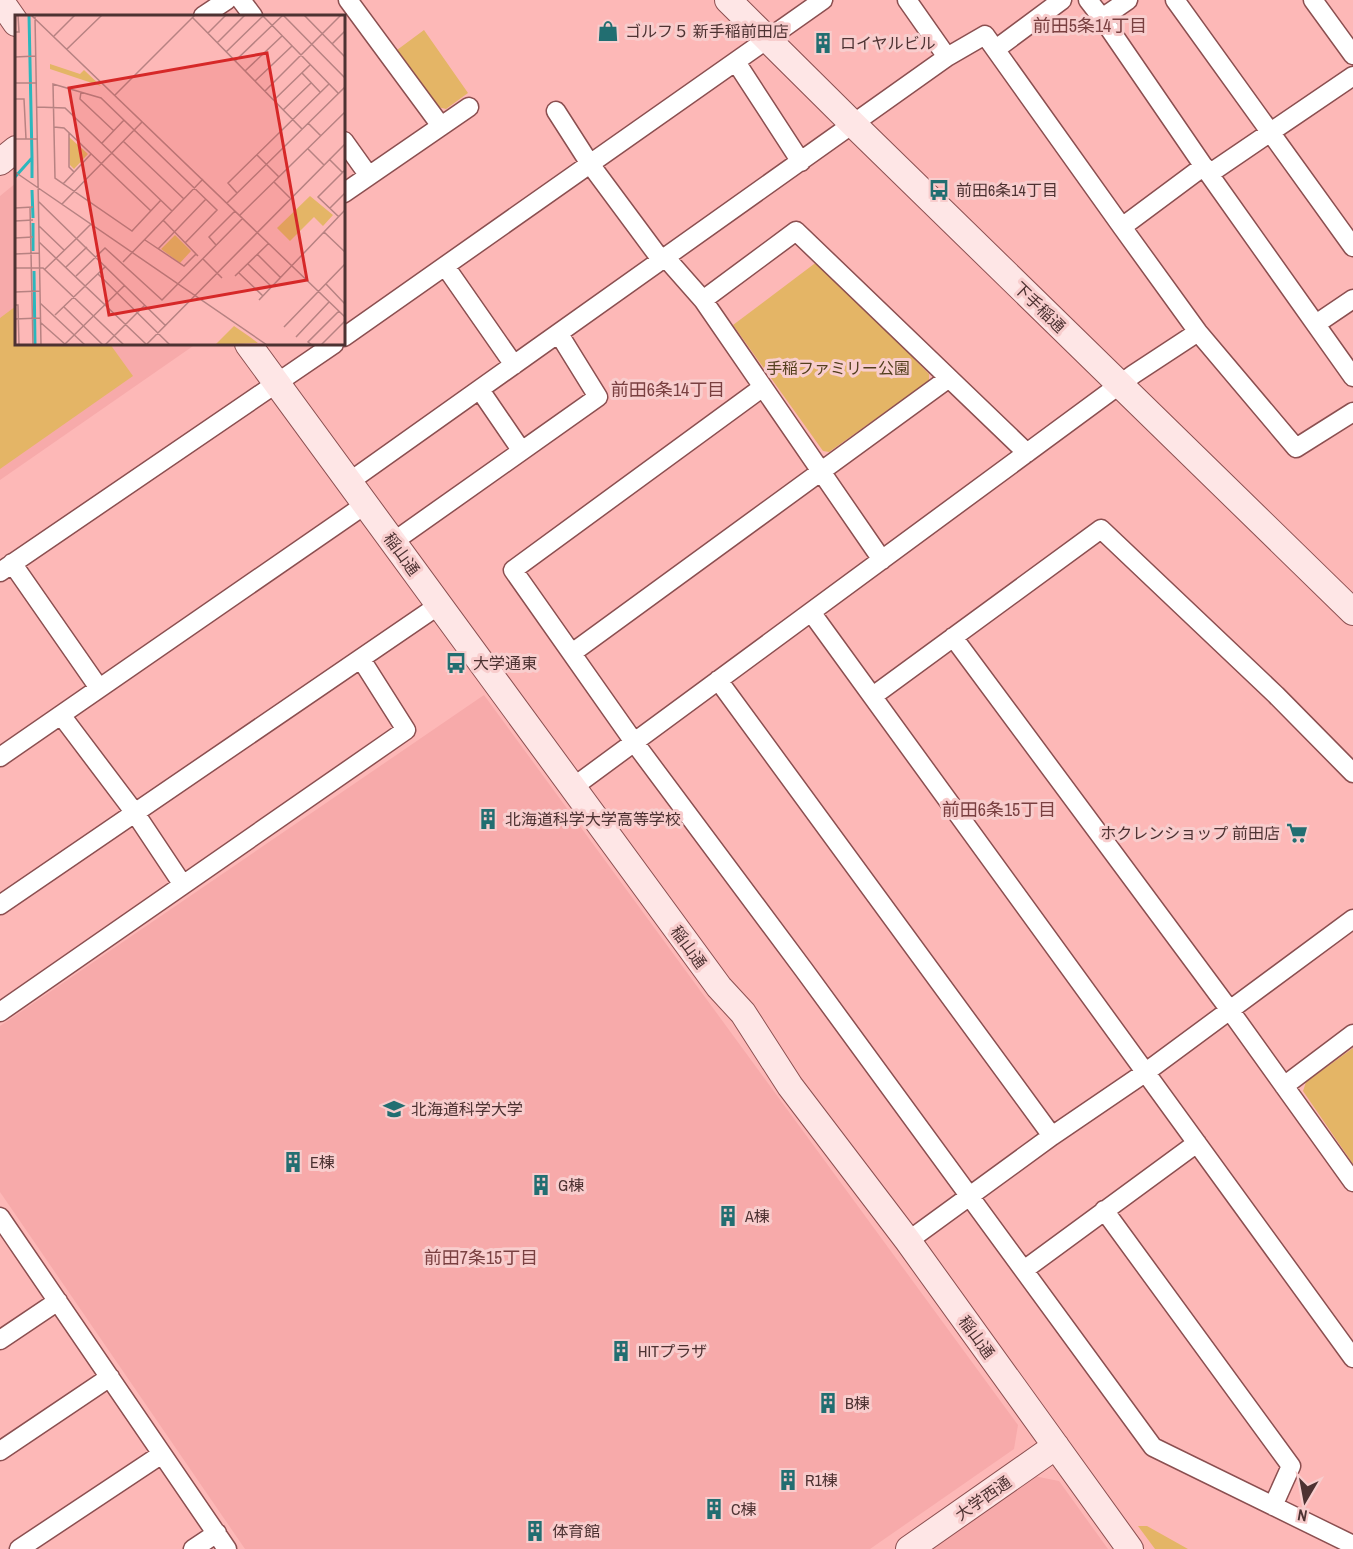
<svg xmlns="http://www.w3.org/2000/svg" width="1353" height="1549" viewBox="0 0 1353 1549" font-family="'Archivo Narrow','Noto Sans JP',sans-serif">
	<style>
		.built { fill: #f7aaaa }
		.green { fill: #e4b566 }
		.lines { fill: none; stroke-linecap: round; stroke-linejoin: round }
		.street-casing { stroke: #8b4f50; stroke-width: 21 }
		.secondary-casing { stroke: #8b4f50; stroke-width: 28 }
		.street { stroke: #fff; stroke-width: 18 }
		.secondary { stroke: #fee6e6; stroke-width: 26 }
		.labels { text-anchor: middle; stroke-width: 6; stroke-linejoin: round; paint-order: stroke }
		.poi-label { font-size: 16px; fill: #4d3232; stroke: #f8cdcd; text-anchor: start }
		.street-label { font-size: 16px; fill: #4d3232; stroke: #f8cdcd }
		.park-label { font-size: 16px; fill: #533f1d; stroke: #f8cdcd }
		.neighbourhood-label { font-size: 18px; fill: #7a4041; stroke: #f8cdcd }
		.inset-river { fill: none; stroke: #2bb7bd; stroke-width: 3 }
		.inset-road { fill: none; stroke: #b78282; stroke-width: 1.5 }
		.view { fill: #d62828; fill-opacity: 0.15; stroke: #d62828; stroke-width: 3 }
		.inset-edge { fill: none; stroke: #4d3232; stroke-width: 3 }
	</style>
	<rect width="100%" height="100%" fill="#fdb8b7"/>
	<!-- built -->
	<path class="built" d="M16 183V344H196L0 480V196Z
		M484 695 1018 1425 1014 1449 870 1549H245L0 1192V1026Z
		M1034 1476 1059 1481 1108 1549H929Z"/>
	<!-- green -->
	<path class="green" d="M424 30 468 93 446 109 438 107 397 50Z
		M818 261 929 374V381L829 452 823 451 733 325Z
		M16 306V344H110L133 376 0 469V318Z
		M1353 1048V1164L1303 1091 1306 1082Z
		M1138 1526H1147L1188 1549H1155Z"/>
	<g class="lines">
		<defs>
			<path id="street" d="M241 0 253 16
				M348 0 441 126
				M907 0 947 57
				M1088 0 1102 18 1209 174 1353 377
				M1175 0 1353 247
				M1313 0 1353 55
				M203 16 227 0
				M1102 18 1128 0
				M996 49 1062 0
				M736 62 801 162
				M556 111 590 164 662 261
				M344 141 369 176
				M1209 174 1353 76
				M344 193 469 107
				M1122 227 1204 166
				M666 258 703 300 882 560
				M445 266 514 365
				M703 300 796 231 1027 453
				M1316 324 1353 299
				M344 337 823 0
				M763 387 513 570 634 742 804 970 1153 1447 1353 1545
				M480 390 521 450
				M349 482 947 57 985 35 1122 227 1198 332 1296 448 1353 412
				M393 542 598 397 559 334
				M12 563 99 688
				M0 572 334 344
				M811 612 1353 1358
				M953 637 1229 1009 1353 1182
				M572 653 949 378
				M718 680 1052 1136
				M873 696 1101 529 1276 695 1353 773
				M61 715 135 813 183 885
				M0 757 366 504
				M572 788 1134 374 1198 332
				M0 905 439 605
				M0 1012 406 730 361 659
				M1284 1086 1353 1034
				M1104 1210 1291 1466 1273 1506
				M0 1217 227 1549
				M908 1241 1052 1136 1146 1072 1353 919
				M1024 1270 1197 1143
				M0 1340 58 1301
				M0 1451 110 1377
				M19 1549 162 1454
				M193 1549 217 1533"/>
			<path id="secondary" d="M0 0 16 23
				M728 0 853 124 1353 612
				M0 162 16 149
				M248 344 719 987 743 1013 790 1086 908 1241 1130 1549
				M909 1549 1056 1446"/>
		</defs>
		<!-- street casing -->
		<use href="#street" class="street-casing"/>
		<!-- secondary casing -->
		<use href="#secondary" class="secondary-casing"/>
		<!-- street -->
		<use href="#street" class="street"/>
		<!-- secondary -->
		<use href="#secondary" class="secondary"/>
	</g>
	<!-- icons -->
	<defs>
		<symbol id="shop-bare" viewBox="-9 -9 18 18"><path d="M-5-2.5h2.3a2.7 3.5 0 0 1 5.4 0H5L5.5 6h-11ZM-1.5-2.5h3a1.5 2.3 0 0 0-3 0Z" fill="#226e71" stroke="#f8cdcd" stroke-width="2.5" paint-order="stroke"/></symbol>
		<symbol id="building-bare" viewBox="-9 -9 18 18"><path d="M-4-6H4V6H1V3H-1V6H-4ZM-2.5-4.3h1.7v1.8h-1.7ZM.8-4.3h1.7v1.8H.8ZM-2.5-1h1.7V.8h-1.7ZM.8-1h1.7V.8H.8Z" fill="#226e71" stroke="#f8cdcd" stroke-width="2.5" paint-order="stroke"/></symbol>
		<symbol id="bus-bare" viewBox="-9 -9 18 18"><path d="M-5-6H5V4H4V6H2V4H-2V6H-4V4H-5ZM-3.5-4V0h7V-4ZM-3.5 1.2v1.5H-2V1.2ZM2 1.2v1.5H3.5V1.2Z" fill="#226e71" stroke="#f8cdcd" stroke-width="2.5" paint-order="stroke"/></symbol>
		<symbol id="supermarket-bare" viewBox="-9 -9 18 18"><path d="M-6-5.5h2.5l.6 2H6L4.5 2H-2.5L-4.4-4H-6ZM-1.5 3.2a1.3 1.3 0 1 0 .1 0ZM3 3.2a1.3 1.3 0 1 0 .1 0Z" fill="#226e71" stroke="#f8cdcd" stroke-width="2.5" paint-order="stroke"/></symbol>
		<symbol id="university-bare" viewBox="-9 -9 18 18"><path d="M0-5L7-2L0 1L-7-2ZM-4 1L0 2.5L4 1V4Q0 6-4 4Z" fill="#226e71" stroke="#f8cdcd" stroke-width="2.5" paint-order="stroke"/></symbol>
	</defs>
	<g fill-rule="evenodd">
		<use href="#shop-bare" x="593" y="16" width="30" height="30"/>
		<use href="#building-bare" x="808" y="28" width="30" height="30"/>
		<use href="#bus-bare" x="924" y="175" width="30" height="30"/>
		<use href="#bus-bare" x="441" y="648" width="30" height="30"/>
		<use href="#building-bare" x="473" y="804" width="30" height="30"/>
		<use href="#supermarket-bare" x="1282" y="818" width="30" height="30"/>
		<use href="#university-bare" x="379" y="1094" width="30" height="30"/>
		<use href="#building-bare" x="278" y="1147" width="30" height="30"/>
		<use href="#building-bare" x="526" y="1170" width="30" height="30"/>
		<use href="#building-bare" x="713" y="1201" width="30" height="30"/>
		<use href="#building-bare" x="606" y="1336" width="30" height="30"/>
		<use href="#building-bare" x="813" y="1388" width="30" height="30"/>
		<use href="#building-bare" x="773" y="1465" width="30" height="30"/>
		<use href="#building-bare" x="699" y="1494" width="30" height="30"/>
		<use href="#building-bare" x="520" y="1516" width="30" height="30"/>
	</g>
	<g class="labels">
		<!-- poi labels -->
		<g class="poi-label">
			<text x="625" y="37">ゴルフ５ 新手稲前田店</text>
			<text x="840" y="49">ロイヤルビル</text>
			<text x="956" y="196">前田6条14丁目</text>
			<text x="473" y="669">大学通東</text>
			<text x="505" y="825">北海道科学大学高等学校</text>
			<text x="1280" y="839" text-anchor="end">ホクレンショップ 前田店</text>
			<text x="411" y="1115">北海道科学大学</text>
			<text x="310" y="1168">E棟</text>
			<text x="558" y="1191">G棟</text>
			<text x="745" y="1222">A棟</text>
			<text x="638" y="1357">HITプラザ</text>
			<text x="845" y="1409">B棟</text>
			<text x="805" y="1486">R1棟</text>
			<text x="731" y="1515">C棟</text>
			<text x="552" y="1537">体育館</text>
		</g>
		<!-- street labels -->
		<g class="street-label">
			<text transform="translate(1040 307) rotate(44)" y="6">下手稲通</text>
			<text transform="translate(402 554) rotate(54)" y="6">稲山通</text>
			<text transform="translate(689 947) rotate(54)" y="6">稲山通</text>
			<text transform="translate(977 1337) rotate(54)" y="6">稲山通</text>
			<text transform="translate(983 1498) rotate(-35)" y="6">大学西通</text>
		</g>
		<!-- park labels -->
		<g class="park-label">
			<text x="838" y="374">手稲ファミリー公園</text>
		</g>
		<!-- neighbourhood labels -->
		<g class="neighbourhood-label">
			<text x="1090" y="32">前田5条14丁目</text>
			<text x="668" y="396">前田6条14丁目</text>
			<text x="999" y="816">前田6条15丁目</text>
			<text x="481" y="1264">前田7条15丁目</text>
		</g>
	</g>
	<!-- overview -->
	<g transform="translate(15 15)">
		<rect width="330" height="330" fill="#fdb8b7"/>
		<path d="M35 49 65 59 69 55 86 71 35 54ZM54 122 73 139 59 154 55 150ZM295 181 318 200 308 211 299 202 275 226 262 213ZM160 220 176 236 165 248 146 234ZM219 311 235 322 243 328 200 330Z" fill="#e4b566"/>
		<path class="inset-river" d="M17 143V163M0 162 17 143 14 0M17 175 18 203M18 208V236M19 256 20 330"/>
		<path class="inset-road" d="M16 0 330 302M247 0 323 78M268 0 330 63M289 0 330 42M20 2 26 330M178 3 287 114M0 17H4L3 0M193 18 211 0M39 21 60 0M202 28 230 0M317 29 330 16M52 34 87 0M211 37 248 1M0 42 21 41M220 46 268 0M230 56 267 21M287 58 305 77M240 66 277 31M0 68H22M250 76 326 0M66 77 65 84 99 116M100 80 180 0M0 84H9L11 124M259 85 295 50M22 92 50 93 157 196M268 95 296 68M293 108 306 121M39 112 49 113 136 196M54 118V152L59 157M0 124H23M108 126 169 184M87 128 109 105M293 134 309 150M242 140 264 162M314 144 328 158M0 157 252 330M259 167 275 183M48 169 76 139M222 178 213 168 314 69M146 185 117 216 40 163 38 69 86 83 202 195 170 228M23 186 151 311M212 188 330 72M47 189 127 107M15 192 18 330M0 193 18 192M315 193 330 178M225 200 330 97M324 202 303 182 330 155M148 205 183 241M0 206 18 205M24 211 49 235M309 217 330 237M0 223 18 222M62 223 76 209M130 225 169 251 181 239M24 227 132 330M201 230 194 222 220 196M143 234 191 184M0 239 24 238M242 239 266 263M188 244 207 263M108 247 188 164M233 249 257 272M51 252 72 232M0 253H28L109 330M30 254 62 223M224 258 248 281M83 259 155 330M61 261 90 233 147 285 228 203M220 261 254 228M311 269 330 289M0 277 25 276M244 285 330 195M25 288 70 330M0 290H3L4 330M49 292 88 330M40 300 91 251M0 304 25 303M25 307 51 330M269 312 330 249M281 322 314 287M50 329 110 270M90 330 130 290M131 330 330 129M297 330 293 327 324 296M306 330 330 306"/>
		<path class="view" d="M252 38 292 265 94 300 54 73Z"/>
		<rect width="330" height="330" class="inset-edge"/>
	</g>
	<!-- north arrow -->
	<g transform="translate(1305 1501) rotate(190)" stroke="#f8cdcd" stroke-width="4.5" paint-order="stroke">
	<path d="M0-4.5L10 22L0 15L-10 22Z" fill="#4d3232"/>
	<text y="-9" font-size="16" font-weight="bold" text-anchor="middle" fill="#4d3232">N</text>
	</g>
</svg>
